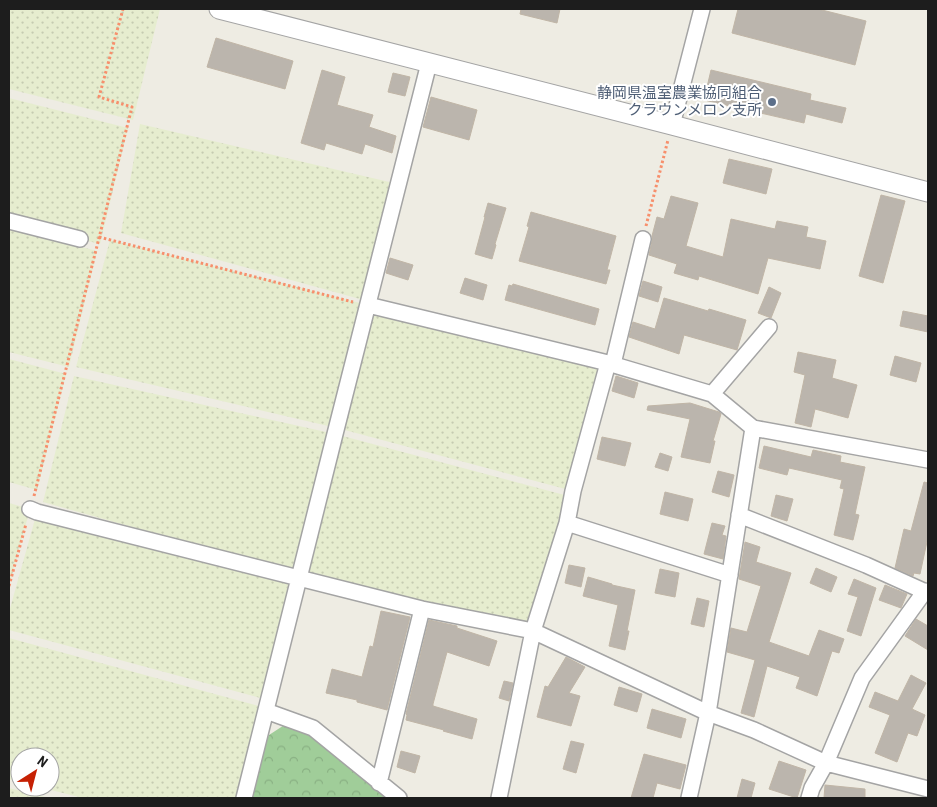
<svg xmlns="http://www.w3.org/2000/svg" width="937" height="807" viewBox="0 0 937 807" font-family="'Roboto Condensed','Noto Sans JP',sans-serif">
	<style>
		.farmland { fill: url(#farmland-dots) }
		.forest { fill: url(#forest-crowns) }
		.building { fill: #bbb5ad; stroke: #c0b5a6 }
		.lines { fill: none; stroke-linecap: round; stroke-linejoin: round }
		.minor-casing { stroke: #a4a4a4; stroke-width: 18 }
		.tertiary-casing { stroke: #a4a4a4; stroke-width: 21 }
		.path { stroke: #f78f6c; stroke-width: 3; stroke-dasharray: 2.5 2.5; stroke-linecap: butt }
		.minor { stroke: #fff; stroke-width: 15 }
		.tertiary { stroke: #fff; stroke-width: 19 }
		.service-dot { fill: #5c6f8a; stroke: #fff; stroke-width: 2 }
		.labels { text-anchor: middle; stroke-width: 4; stroke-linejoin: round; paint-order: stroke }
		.service-label { font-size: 15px; fill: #4e5e75; stroke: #fff; text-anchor: end }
	</style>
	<defs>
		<pattern id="farmland-dots" width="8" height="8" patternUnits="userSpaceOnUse" patternTransform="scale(1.25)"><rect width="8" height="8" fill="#e6edcf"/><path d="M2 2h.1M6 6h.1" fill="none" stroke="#c5cbb1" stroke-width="1.8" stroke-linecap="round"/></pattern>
		<pattern id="forest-crowns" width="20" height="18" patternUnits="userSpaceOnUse" patternTransform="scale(1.25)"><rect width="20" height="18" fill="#a0cd99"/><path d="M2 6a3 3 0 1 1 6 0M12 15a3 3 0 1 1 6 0" fill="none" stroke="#89b083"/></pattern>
	</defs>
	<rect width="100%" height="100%" fill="#eeece3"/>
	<!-- farmland -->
	<path class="farmland" d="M9 9H160L133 120 9 89Z
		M9 98 128 128 100 244 9 221Z
		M140 124 398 184 367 301 121 233Z
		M9 228 97 251 69 367 9 352Z
		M110 240 368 305 608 363 573 491 341 429 76 367Z
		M9 359 66 374 37 490 9 482Z
		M74 376 335 434 572 497 533 631 300 574 43 502Z
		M9 503 30 509 9 586Z
		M37 512 300 578 268 700 9 630V612Z
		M9 638 266 708 244 798H83L39 787H50V757H20V782L9 779Z
		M9 788 49 798H9Z"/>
	<!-- forest -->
	<path class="forest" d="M292 720 374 783 385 798H250L252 767 269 735Z"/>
	<!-- building -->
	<path class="building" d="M521 9H560L557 23 520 14Z
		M738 9H818L866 21 855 65 732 33Z
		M216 38 293 61 285 89 207 67Z
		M322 70 345 77 337 105 373 115 369 127 396 136 392 153 365 144 362 154 326 143 324 150 301 143Z
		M711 70 811 94 810 100 846 108 842 123 806 114 804 123 704 100Z
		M393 73 410 77 405 96 388 92Z
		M431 97 477 110 469 140 423 127Z
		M729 159 772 169 766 194 723 183Z
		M881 195 905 201 883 283 859 276Z
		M671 196 698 203 686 246 723 257 731 219 775 229 777 221 808 227 806 237 826 241 820 269 768 258 758 294 699 276 698 280 674 273 677 264 649 255 652 241V236L657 217 664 219Z
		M488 203 506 208 495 244 496 245 492 259 475 254 485 217H484Z
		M531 212 616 236 607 270H610L606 284 519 261 529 227 527 226Z
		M390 258 413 265 408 280 386 273Z
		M465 278 487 285 483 300 460 293Z
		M643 281 662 287 658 302 639 296Z
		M513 284 599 309 595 325 505 300 509 285 512 286Z
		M769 287 781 293 771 318 758 313Z
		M664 298 708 311 709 309 746 320 737 350 684 335 679 354 629 337 633 322 655 329Z
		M903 311 928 316V332L900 326Z
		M798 352 836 360 832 378 857 385 848 418 815 409 811 427 795 423 805 375 794 372Z
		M895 356 921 363 916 382 890 375Z
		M616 376 638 383 634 398 612 391Z
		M690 403 719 412 721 414 713 441H715L710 463 681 457 690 419 647 410 648 406Z
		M602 437 631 443 625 466 597 459Z
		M764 446 811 457 813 450 841 456 840 462 865 467 855 514 859 515 853 540 834 535 844 489 840 488 842 480 789 468 787 475 759 468Z
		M660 453 672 457 668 471 655 467Z
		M718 471 734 475 729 497 712 492Z
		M924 482 928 483V537L920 574 914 573 913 576 895 568 904 529 911 531Z
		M665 492 693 499 688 521 660 514Z
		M776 495 793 499 787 521 771 516Z
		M712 523 725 526 722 535 726 536 723 559 704 554Z
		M745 542 760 547 756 562 791 573 769 642 809 656 819 630 844 639 839 653 832 651 817 696 796 688 800 677 767 666 754 717 741 713 755 660 727 652 731 628 747 632 761 586 739 579Z
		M569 565 585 568 581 587 565 583Z
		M816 568 837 577 831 592 810 583Z
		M660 569 679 573 675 597 655 593Z
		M588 577 612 584V585L635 590 627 631H629L625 650 609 646 618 605 583 596Z
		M854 579 876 588 861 636 847 631 858 597 848 594Z
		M885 585 907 594 901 608 879 600Z
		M697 598 709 601 704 627 691 624Z
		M381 611 410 617 387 710 357 702V700L326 693 332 669 362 677 370 646 373 647Z
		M916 619 928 626V650L905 636Z
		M429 620 457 626V628L497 641 489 666 447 652 433 704V706L477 719 472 739 443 731 444 730 406 720 407 715 406 714Z
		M566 657 585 667 569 693 580 696 571 726 537 717 545 686 548 687Z
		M911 675 926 683 912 709 925 715 917 736 908 733 897 762 875 753 890 715 869 707 875 692 898 701Z
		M504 681 513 683 509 701 499 698Z
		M619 687 642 694 637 712 614 705Z
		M652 709 686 719 681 738 647 728Z
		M571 741 584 744 576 773 563 769Z
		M401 751 420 756 415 773 397 767Z
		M644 754 686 765 680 789 657 783 653 798H631Z
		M779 761 806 770 797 798 769 789Z
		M742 779 755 783 751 798H737Z
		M825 785 865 789V798H824Z"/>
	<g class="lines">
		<defs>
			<path id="minor" d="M672 125 702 9
				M9 221 80 239
				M368 305 608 363 712 394 753 428 928 460
				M613 364 643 239
				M712 394 769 327
				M30 509 37 512 422 609 533 631 708 713 754 730 826 763 928 789
				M739 515 866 565 928 593
				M567 523 730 575
				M266 711 313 728 399 798
				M379 783 422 609
				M244 798 335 434 429 63
				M499 798 533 631 567 523 573 491 608 363
				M689 798 708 713 753 428
				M809 798 812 788 826 763 862 678 925 591"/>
			<path id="tertiary" d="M219 9 672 125 928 192"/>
		</defs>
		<!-- minor casing -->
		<use href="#minor" class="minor-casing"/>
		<!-- tertiary casing -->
		<use href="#tertiary" class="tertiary-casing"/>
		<!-- path -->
		<path class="path" d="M646 226 668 140
			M99 237 353 302
			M34 496 132 107 99 97 123 9
			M9 586 26 524"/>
		<!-- minor -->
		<use href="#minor" class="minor"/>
		<!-- tertiary -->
		<use href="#tertiary" class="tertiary"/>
	</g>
	<!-- markers -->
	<circle class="service-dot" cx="772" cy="102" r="5"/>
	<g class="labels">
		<!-- service labels -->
		<g class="service-label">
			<text x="762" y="98">静岡県温室農業協同組合<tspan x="762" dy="17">クラウンメロン支所</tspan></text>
		</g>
	</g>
	<!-- border -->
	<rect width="937" height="807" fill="none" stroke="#1d1d1d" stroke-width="20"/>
	<!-- north arrow -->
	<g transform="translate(35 772) rotate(36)"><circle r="24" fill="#ffffff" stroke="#a5a5a5"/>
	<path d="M0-4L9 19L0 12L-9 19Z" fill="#c62104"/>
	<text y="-8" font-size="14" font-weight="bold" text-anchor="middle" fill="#1d1d1d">N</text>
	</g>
</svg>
